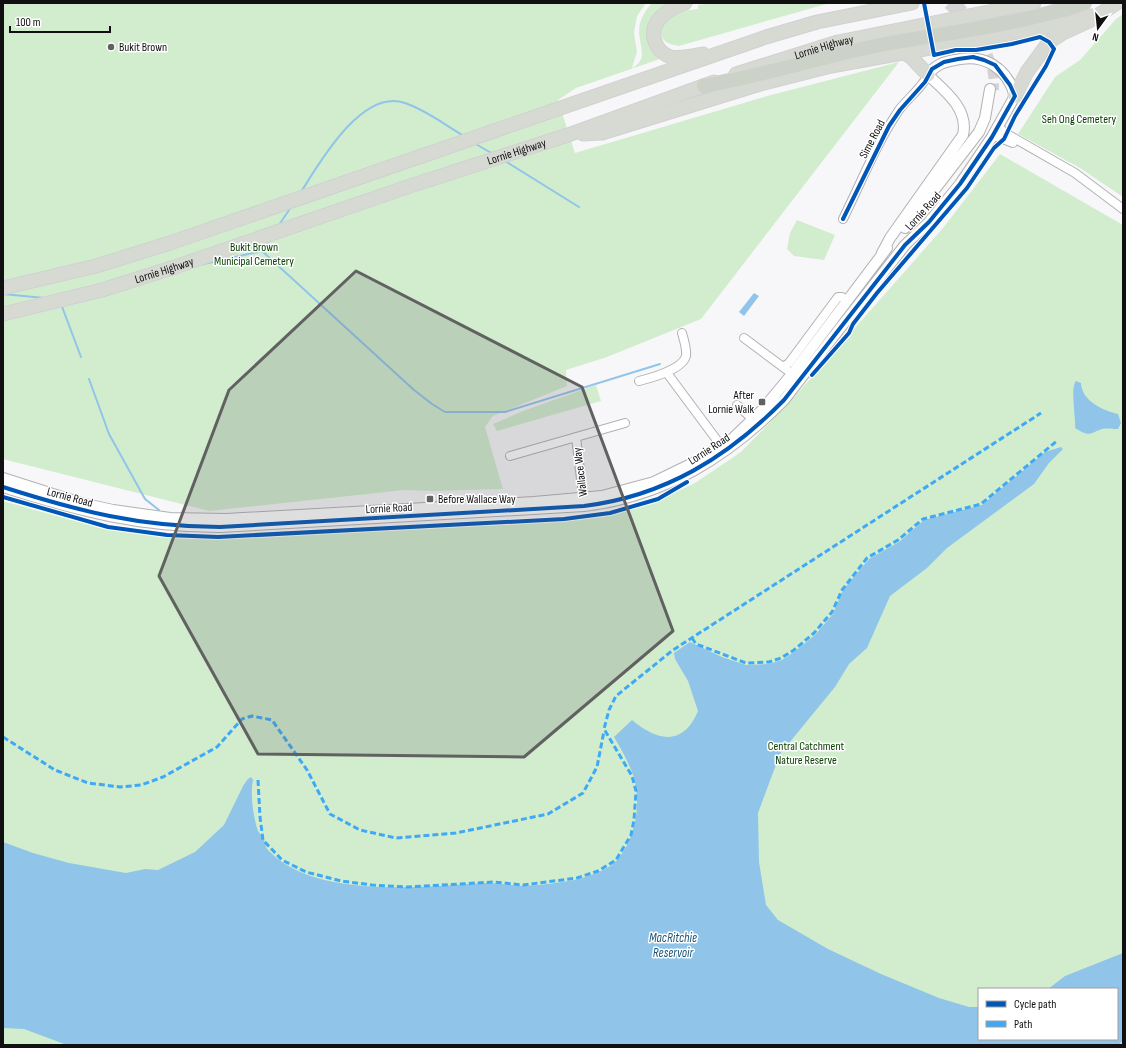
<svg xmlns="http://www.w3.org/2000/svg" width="1126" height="1048" viewBox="0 0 1126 1048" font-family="'Sofia Sans Condensed',sans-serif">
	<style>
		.green { fill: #d2edce; fill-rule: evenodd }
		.water { fill: #90c5e9 }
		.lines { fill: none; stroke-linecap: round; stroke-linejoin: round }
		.stream { stroke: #90c5e9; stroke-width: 2 }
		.tertiary-tunnel { stroke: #d4d4d6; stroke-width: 10; stroke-dasharray: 10 5; stroke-linecap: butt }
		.trunk-tunnel { stroke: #d4d4d6; stroke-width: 13; stroke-dasharray: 13 6; stroke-linecap: butt }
		.minor-casing { stroke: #b2b2b4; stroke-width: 10 }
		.tertiary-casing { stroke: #b2b2b4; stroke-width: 12 }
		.trunk-casing { stroke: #d1d1d2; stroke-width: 15 }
		.motorway-casing { stroke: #d1d1d2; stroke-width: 16 }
		.minor { stroke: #fefefe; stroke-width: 8 }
		.tertiary { stroke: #fefefe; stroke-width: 10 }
		.trunk { stroke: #d6dad2; stroke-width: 13 }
		.motorway { stroke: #ccd2c7; stroke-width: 14 }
		.quiet { stroke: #3fa9f5; stroke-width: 3; stroke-dasharray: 6 3; stroke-linecap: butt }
		.cycleway-casing { stroke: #fff; stroke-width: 6 }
		.cycleway { stroke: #0057b8; stroke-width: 4 }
		.marked { fill: #616162; fill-opacity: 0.2; stroke: #616162; stroke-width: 3; stroke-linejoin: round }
		.poi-dot { fill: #616162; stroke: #fff; stroke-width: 1.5 }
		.labels { text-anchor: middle; stroke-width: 3; stroke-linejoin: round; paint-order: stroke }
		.poi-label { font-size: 12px; fill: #101011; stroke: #fff; text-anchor: start }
		.street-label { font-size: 12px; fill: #101011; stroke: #fff }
		.park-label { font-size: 12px; fill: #084000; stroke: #fff }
		.water-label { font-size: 13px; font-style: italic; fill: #1c5577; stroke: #fff }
	</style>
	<rect width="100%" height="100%" fill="#f7f7f9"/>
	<!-- green -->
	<path class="green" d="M3 3H646L637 16 634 33 637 52 632 68C649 59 639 46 639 31 639 20 645 11 652 3H675L659 12 660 59 576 88 558 100 575 153 767 96 899 62 701 319 607 357 566 370 567 386 493 416 485 427 503 489 432 491 404 490 209 511 3 459Z
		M713 3H830L679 46C653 44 658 22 676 13 683 10 691 10 698 9V5Z
		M1123 14V197L1080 168 1018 134 1055 77 1080 60 1116 19Z
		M1000 154 1123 225V1045H3V501L100 528 154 536 195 539 501 525 601 517 653 503 695 483 741 452 788 404 943 228ZM979 989H1117V1039H979Z
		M797 220 835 235 824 260 794 256 787 249 790 233Z
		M596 385 601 401 497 431 493 424 523 411Z"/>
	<!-- water -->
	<path class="water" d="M754 293 759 296 744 316 739 312Z
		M1076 381 1081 383C1082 401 1102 410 1118 414L1121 423 1118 429C1113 429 1106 428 1102 429 1088 434 1090 437 1075 428 1076 417 1070 388 1076 381Z
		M1061 447 1063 449 1049 463 1034 484 947 548 927 568 890 596 867 648 849 664 835 687 780 754 758 813 759 862 766 905 778 920 828 949 881 974 939 998 969 1007H979V1039H1117V989H1048L1065 976 1123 953V1040L1119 1045H67L24 1029 3 1028V842L33 853 69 863 126 873 145 869 158 870 195 852 224 825 243 786 248 779 251 777 253 780C250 795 253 816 258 831 259 833 262 835 263 838 266 842 264 847 269 851 315 899 423 887 483 883 497 883 509 885 522 886 536 886 566 882 579 879 592 875 608 870 617 860 636 839 642 802 633 775 628 761 621 749 614 737L632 720C657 741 683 747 698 711L688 681 675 659 674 653 690 642 722 657 746 665 769 664 782 660 794 652 815 635 833 614 843 590 869 559 899 542 924 520 982 505 1045 452Z"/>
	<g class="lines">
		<!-- stream -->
		<path class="stream" d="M474 143 493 154
			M505 161 579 207
			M301 192C320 162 362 88 405 103 426 110 445 125 464 136
			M279 225 291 207
			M262 251 414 390 432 404 445 412H505L660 364
			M199 265 262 251 269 241
			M3 294 44 298
			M61 304 81 357
			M89 379 109 434 145 499 159 510"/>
		<!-- tertiary-tunnel -->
		<path class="tertiary-tunnel" d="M957 3C976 28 995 58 994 90"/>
		<!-- trunk-tunnel -->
		<path class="trunk-tunnel" d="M949 3 957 10"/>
		<defs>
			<path id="minor" d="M998 127 1007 134 1075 173 1123 209
				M992 137H998L1013 143
				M843 219C861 183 876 144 899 110 908 98 921 89 928 75
				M744 338 787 370
				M783 367 789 363 838 297H842L847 300
				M667 373 725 451
				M639 381C651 378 683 369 686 356 687 349 684 340 682 333
				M737 405 757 423
				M576 437 584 504
				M510 456 625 423"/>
			<path id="tertiary" d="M905 228 979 132 985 118 990 89
				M732 439 763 409 792 374 887 248
				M3 478 81 503 113 510 170 518 226 519 534 502 602 496 654 482 693 463 715 450
				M3 487C78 511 140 527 220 527L584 506C665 496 728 457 784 400L905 245 929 222 960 184 992 137 1015 96C1007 67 983 53 955 60 943 62 935 65 928 75 945 91 969 109 963 135L890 238 882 253"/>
			<g id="trunk">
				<path d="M685 3C667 9 645 24 657 46 660 51 665 55 671 57 681 59 693 56 703 54"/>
				<path d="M902 52 911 57 928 75"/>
				<path id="s1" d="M736 74 838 42 1034 3"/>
				<path d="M1015 96 1027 72 1049 42 1063 33 1089 21 1117 3"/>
				<path d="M583 134 602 133 760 84 831 66 1069 23 1088 16H1097"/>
				<path d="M3 288 96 266 170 243 766 37 817 22 912 3"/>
				<path id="s2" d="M3 314 102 290 175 267 407 187 568 135 714 82"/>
			</g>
			<path id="motorway" d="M704 86C765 75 824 56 885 44 951 32 1020 25 1084 3"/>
		</defs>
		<!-- minor casing -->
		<use href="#minor" class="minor-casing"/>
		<!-- tertiary casing -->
		<use href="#tertiary" class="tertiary-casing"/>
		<!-- trunk casing -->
		<use href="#trunk" class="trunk-casing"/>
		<!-- motorway casing -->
		<use href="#motorway" class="motorway-casing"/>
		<!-- minor -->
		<use href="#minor" class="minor"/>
		<!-- tertiary -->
		<use href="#tertiary" class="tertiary"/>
		<!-- trunk -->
		<use href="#trunk" class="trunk"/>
		<!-- motorway -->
		<use href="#motorway" class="motorway"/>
		<!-- quiet -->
		<path class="quiet" d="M692 638 696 644 746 663 769 662 781 658 794 650 814 633 832 612 842 590 867 558 898 540 923 519 981 504 1058 440
			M3 737 55 770 88 783 120 787 141 785 163 777 217 747 242 719 252 716 272 720 307 770 330 814 360 830 396 838 456 833 548 814 583 793 597 767 604 731
			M258 780 260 817 263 840 282 860 306 872 341 881 372 885 408 887 494 882 523 885 577 878 598 871 616 860 631 835 634 820 636 791 632 776 604 729 609 710 616 696 673 650 1041 413"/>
		<defs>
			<path id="cycleway" d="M812 375 849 333 853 324 877 293 967 188 994 148 1004 139 1015 116 1046 66 1054 49 1049 42 1040 37 1012 44 976 50H956L934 55 924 3
				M3 487C78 511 140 527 220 527L584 506C665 496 728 457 784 400L905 245 929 222 960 184 992 137 1015 96 1010 85 995 65 984 60 973 57 958 59 944 62 932 69 925 82 900 110 889 126 843 219
				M3 497 108 527 167 535 218 537 564 519 610 513 658 499 687 482"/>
		</defs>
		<!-- cycleway casing -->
		<use href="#cycleway" class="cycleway-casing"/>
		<!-- cycleway -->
		<use href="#cycleway" class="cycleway"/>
	</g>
	<!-- marked area -->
	<path class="marked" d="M356 271 582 387 673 631 524 757 258 754 159 576 229 390Z"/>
	<!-- markers -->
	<g class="poi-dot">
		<circle cx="111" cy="47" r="4"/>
		<rect x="758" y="398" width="8" height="8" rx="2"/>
		<rect x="426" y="495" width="8" height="8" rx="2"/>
	</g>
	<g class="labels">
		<!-- poi labels -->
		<g class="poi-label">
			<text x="119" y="51">Bukit Brown</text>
			<text x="754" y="399" text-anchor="end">After<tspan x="754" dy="14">Lornie Walk</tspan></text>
			<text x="438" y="503">Before Wallace Way</text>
		</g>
		<!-- street labels -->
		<g class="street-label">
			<text dy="4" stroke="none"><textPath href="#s1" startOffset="92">Lornie Highway</textPath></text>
			<text transform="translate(872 139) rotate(-62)" y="4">Sime Road</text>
			<text dy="4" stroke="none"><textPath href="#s2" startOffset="539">Lornie Highway</textPath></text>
			<text transform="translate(923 211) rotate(-48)" y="4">Lornie Road</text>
			<text dy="4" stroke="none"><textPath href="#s2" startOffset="167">Lornie Highway</textPath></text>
			<text transform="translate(709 449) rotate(-33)" y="4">Lornie Road</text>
			<text transform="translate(580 472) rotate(-97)" y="4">Wallace Way</text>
			<text transform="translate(70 497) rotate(15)" y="4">Lornie Road</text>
			<text transform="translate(389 508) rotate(-3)" y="4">Lornie Road</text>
		</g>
		<!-- park labels -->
		<g class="park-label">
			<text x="1079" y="123">Seh Ong Cemetery</text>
			<text x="254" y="251">Bukit Brown<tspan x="254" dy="14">Municipal Cemetery</tspan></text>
			<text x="806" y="750">Central Catchment<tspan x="806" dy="14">Nature Reserve</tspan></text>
		</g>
		<!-- water labels -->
		<g class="water-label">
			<text x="673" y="942">MacRitchie<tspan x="673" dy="15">Reservoir</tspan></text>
		</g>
	</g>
	<!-- border -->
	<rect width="1126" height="1048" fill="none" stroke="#101011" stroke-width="8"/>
	<!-- legend -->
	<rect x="978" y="988" width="140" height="52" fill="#ffffff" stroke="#9f9fa0"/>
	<rect x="986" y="1001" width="20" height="6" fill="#0057b8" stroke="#9f9fa0"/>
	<text x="1014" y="1008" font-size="12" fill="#101011">Cycle path</text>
	<rect x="986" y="1021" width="20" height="6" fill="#3fa9f5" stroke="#9f9fa0"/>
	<text x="1014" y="1028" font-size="12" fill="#101011">Path</text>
	<!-- north arrow -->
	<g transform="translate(1098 28) rotate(195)" stroke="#ffffff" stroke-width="3" paint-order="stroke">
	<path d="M0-3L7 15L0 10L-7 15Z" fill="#101011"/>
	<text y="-6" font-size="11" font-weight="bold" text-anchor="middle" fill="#101011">N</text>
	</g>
	<!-- scale -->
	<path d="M10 26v6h100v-6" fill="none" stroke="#101011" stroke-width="2"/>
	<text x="16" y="26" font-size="12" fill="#101011" stroke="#ffffff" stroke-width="3" paint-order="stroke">100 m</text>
</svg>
